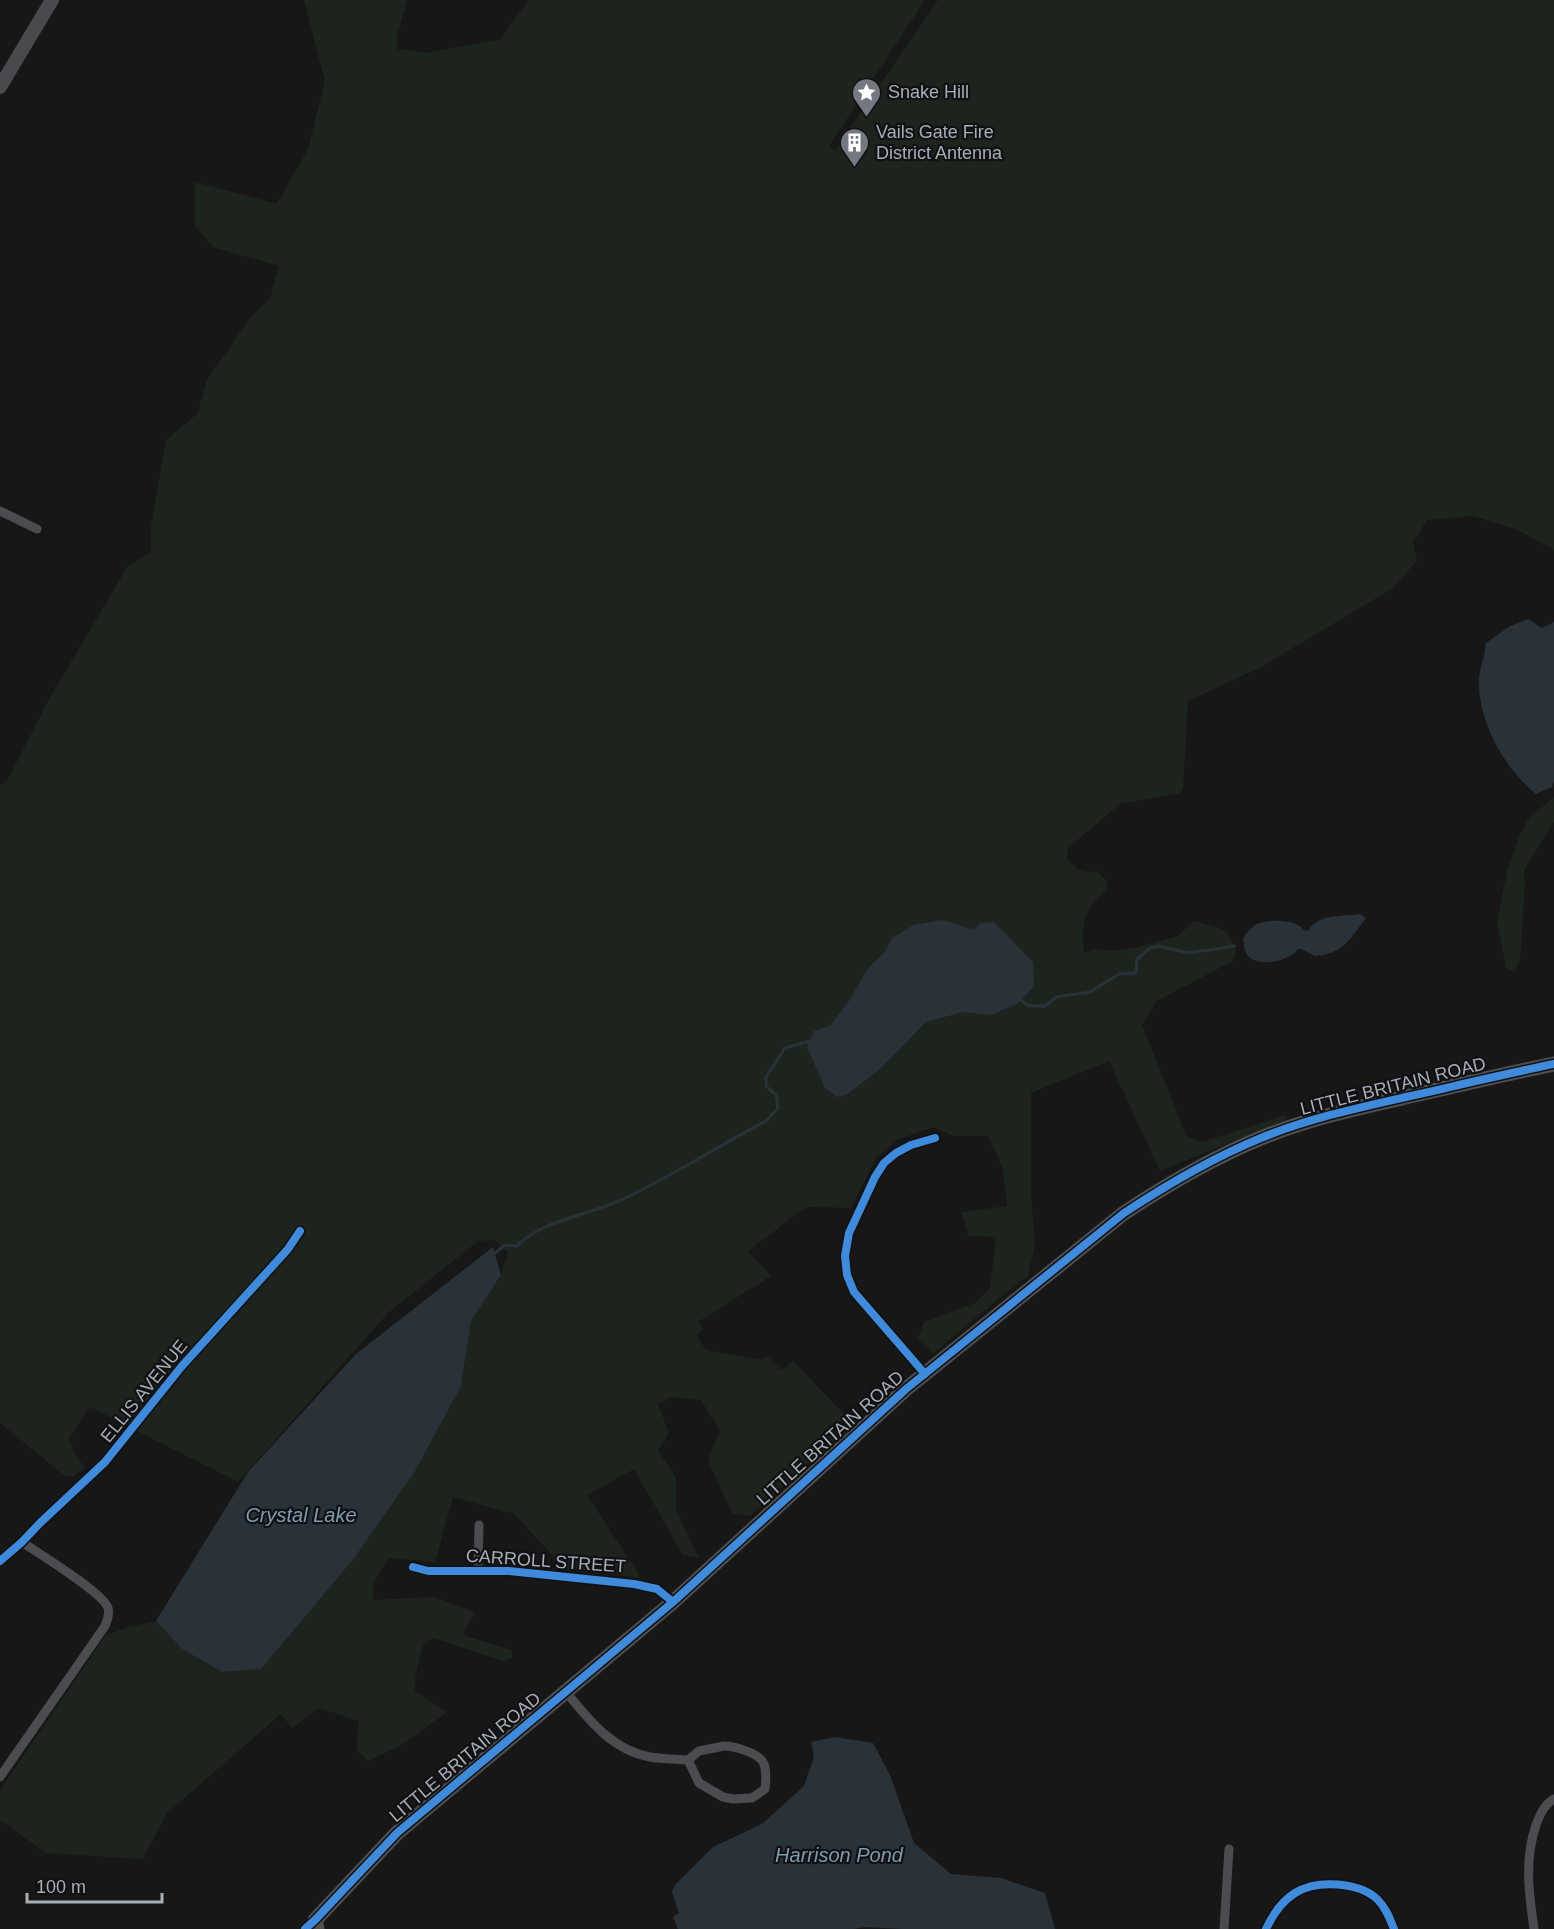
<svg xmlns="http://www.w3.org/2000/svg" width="1554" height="1929" viewBox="0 0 1554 1929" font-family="Arial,sans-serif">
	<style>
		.green { fill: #1d241e }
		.water { fill: #2a3239 }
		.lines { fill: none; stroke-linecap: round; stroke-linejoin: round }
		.stream { stroke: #2a3239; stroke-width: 3 }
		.street { stroke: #4b4c50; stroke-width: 9 }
		.secondary { stroke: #4a4a4e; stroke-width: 14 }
		.primary { stroke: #4d4f52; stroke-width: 15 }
		.cycleway-casing { stroke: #111113; stroke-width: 11 }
		.cycleway { stroke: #408adc; stroke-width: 8 }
		.labels { text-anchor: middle; stroke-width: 4.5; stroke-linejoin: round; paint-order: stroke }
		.poi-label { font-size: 18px; fill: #a8adb8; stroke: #111113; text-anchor: start }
		.street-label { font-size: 18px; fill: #a8adb8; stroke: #111113 }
		.water-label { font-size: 20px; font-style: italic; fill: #7f9bb3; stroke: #111113 }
	</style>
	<rect width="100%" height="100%" fill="#171717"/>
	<!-- green -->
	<path class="green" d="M304 0H407L397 36V49L426 53 501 39 528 0H925L829 146 835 150 938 0H1554V550L1518 530 1474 516 1427 520 1413 542 1417 561 1393 588 1261 667 1188 701 1183 789 1180 793 1120 804 1068 848 1067 859C1077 869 1082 874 1096 871L1106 880 1108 888C1085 908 1080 922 1084 953L1094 949 1112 951 1134 948 1178 936 1194 921C1218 927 1232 927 1236 955L1231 962 1157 1001 1142 1025 1186 1136 1202 1142 1285 1115 1288 1117 1284 1121 1160 1171 1109 1061 1031 1093V1193L1035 1245 1028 1276 992 1304 933 1354 918 1339 924 1322 975 1303 990 1288 996 1237 969 1236 961 1212 1007 1206 1003 1169 988 1136H954L934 1127 899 1139 876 1158 851 1208 806 1207 748 1251 771 1276 698 1322 703 1330 696 1335 706 1350 760 1360 767 1356 781 1370 793 1361 854 1424 750 1516 732 1513 708 1460 720 1430 701 1400 671 1397 658 1404 669 1433 658 1451 676 1477V1510L699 1558 683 1555 634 1469 587 1495 641 1578 564 1568 514 1514 453 1497 435 1562 389 1558 373 1584V1600L434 1597 475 1612 463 1635 512 1650V1658L503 1661 434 1638 424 1642 415 1677V1691L447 1712 403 1744 368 1761 356 1749 359 1721 319 1708 292 1728 281 1714 167 1813 143 1859 46 1853 0 1820V1790L106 1635 129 1627 156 1621 182 1649 221 1672 261 1669 352 1561 461 1386 471 1321 501 1275 508 1252 494 1240 478 1241 388 1313 238 1482 90 1407 69 1438 74 1452 85 1468 74 1476H65L0 1423V784L6 783 49 699 128 566 151 552V526L166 440 197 414 207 380 250 318 270 299 279 266 213 247 195 226V182L277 204 308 149 325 81Z
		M1554 797V822L1524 870 1525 884 1520 960 1514 972 1506 968 1497 922 1507 872 1520 834 1529 818Z"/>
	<!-- water -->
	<path class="water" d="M1528 619 1542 628 1554 622V781L1552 787 1536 794C1504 768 1478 721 1479 680 1479 668 1487 652 1485 644L1510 626Z
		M1360 914 1366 918C1350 939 1343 954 1315 956L1301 949H1298C1290 960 1262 968 1249 957 1244 952 1244 945 1243 939 1247 932 1250 928 1257 924 1268 919 1298 919 1304 931L1309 930C1318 913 1343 917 1360 914Z
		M942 920C955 922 963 928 974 929L981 923 994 922 1033 962 1034 986 1017 1004 991 1015 963 1012 926 1022 879 1070 846 1095 837 1097 825 1088 807 1047 814 1031 830 1026 849 1001 868 968 885 952 892 938 914 925Z
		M493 1247 501 1275 471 1321 461 1386 415 1471 352 1561 261 1669 222 1672 182 1649 156 1621 248 1472 356 1354Z
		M835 1737 873 1743 890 1775 914 1843 951 1874 1001 1878 1045 1893 1055 1929H903L865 1927 854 1929H678L673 1917 679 1913 672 1892 675 1885 713 1847 762 1824 804 1786 814 1757 811 1742Z"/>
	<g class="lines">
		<!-- stream -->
		<path class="stream" d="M1021 1000 1029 1006H1045L1056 997 1090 992 1119 974 1136 973 1137 959 1150 948 1158 946 1189 953 1235 946
			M495 1253 505 1245 517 1246C542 1220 589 1215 621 1200 671 1177 718 1146 766 1121L778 1108 776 1095 766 1086V1077L785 1048 810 1041"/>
		<!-- street -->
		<path class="street" d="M0 511 37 529
			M925 1374 854 1292 847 1275 845 1256 849 1233 875 1177 884 1163 896 1153 911 1145 935 1138
			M0 1561 22 1542 40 1523 105 1462 182 1366 288 1249 300 1231
			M413 1567 428 1571H509L634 1584 657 1589 673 1602
			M478 1571 479 1525
			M566 1692C589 1720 612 1750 650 1757 662 1759 675 1759 688 1760
			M724 1746C734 1746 760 1753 764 1764 767 1772 766 1781 765 1789L752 1798 733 1799 723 1797 699 1783 688 1760 699 1751Z
			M0 1777 105 1626C107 1621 110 1615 108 1608 104 1593 38 1553 22 1542
			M1224 1929 1229 1849
			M1266 1929C1272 1916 1282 1901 1295 1893 1317 1879 1360 1882 1378 1900 1386 1908 1390 1919 1394 1929
			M1534 1929C1529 1894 1524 1860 1536 1825 1540 1815 1544 1804 1554 1799"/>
		<!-- secondary -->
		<path class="secondary" d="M0 87 52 0"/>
		<!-- primary -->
		<path class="primary" d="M317 1929 315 1920 397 1833 673 1602 906 1389 1124 1213C1168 1184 1212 1158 1261 1138 1307 1119 1357 1108 1406 1097 1455 1086 1505 1074 1554 1064"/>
		<defs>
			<path id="cycleway" d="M925 1374 854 1292 847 1275 845 1256 849 1233 875 1177 884 1163 896 1153 911 1145 935 1138
				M0 1561 22 1542 40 1523 105 1462 182 1366 288 1249 300 1231
				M413 1567 428 1571H509L634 1584 657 1589 673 1602
				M305 1929 315 1920 397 1833 673 1602 906 1389 1124 1213C1168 1184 1212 1158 1261 1138 1307 1119 1357 1108 1406 1097 1455 1086 1505 1074 1554 1064
				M1266 1929C1272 1916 1282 1901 1295 1893 1317 1879 1360 1882 1378 1900 1386 1908 1390 1919 1394 1929"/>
		</defs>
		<!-- cycleway casing -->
		<use href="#cycleway" class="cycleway-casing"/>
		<!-- cycleway -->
		<use href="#cycleway" class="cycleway"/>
	</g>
	<!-- icons -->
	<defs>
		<symbol id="sight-pin" viewBox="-11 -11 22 30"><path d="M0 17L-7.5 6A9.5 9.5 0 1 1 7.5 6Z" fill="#757880" stroke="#111113"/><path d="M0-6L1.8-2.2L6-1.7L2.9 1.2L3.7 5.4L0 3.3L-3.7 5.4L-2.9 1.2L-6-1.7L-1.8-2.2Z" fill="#fff"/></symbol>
		<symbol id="building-pin" viewBox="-11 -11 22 30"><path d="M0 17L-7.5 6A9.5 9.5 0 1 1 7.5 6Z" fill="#757880" stroke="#111113"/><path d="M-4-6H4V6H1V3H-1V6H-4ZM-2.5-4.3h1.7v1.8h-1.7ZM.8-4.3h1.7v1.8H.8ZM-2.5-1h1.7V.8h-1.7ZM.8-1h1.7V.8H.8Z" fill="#fff"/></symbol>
	</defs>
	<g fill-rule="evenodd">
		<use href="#sight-pin" x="850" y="76" width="33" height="45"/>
		<use href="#building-pin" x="838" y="126" width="33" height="45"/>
	</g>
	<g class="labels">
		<!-- poi labels -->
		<g class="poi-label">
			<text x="888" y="98">Snake Hill</text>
			<text x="876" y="138">Vails Gate Fire<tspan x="876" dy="21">District Antenna</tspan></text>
		</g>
		<!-- street labels -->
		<g class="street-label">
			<text transform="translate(1393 1086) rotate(-14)" y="6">LITTLE BRITAIN ROAD</text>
			<text transform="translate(144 1391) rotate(-51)" y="6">ELLIS AVENUE</text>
			<text transform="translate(830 1438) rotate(-42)" y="6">LITTLE BRITAIN ROAD</text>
			<text transform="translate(546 1561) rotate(4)" y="6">CARROLL STREET</text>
			<text transform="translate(465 1757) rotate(-40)" y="6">LITTLE BRITAIN ROAD</text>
		</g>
		<!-- water labels -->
		<g class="water-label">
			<text x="301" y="1522">Crystal Lake</text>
			<text x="839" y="1862">Harrison Pond</text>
		</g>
	</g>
	<!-- scale -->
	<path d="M27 1893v9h135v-9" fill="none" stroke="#a8adb8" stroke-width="3"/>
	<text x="36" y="1893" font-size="18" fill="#a8adb8" stroke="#111113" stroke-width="4.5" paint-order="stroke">100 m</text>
</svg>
